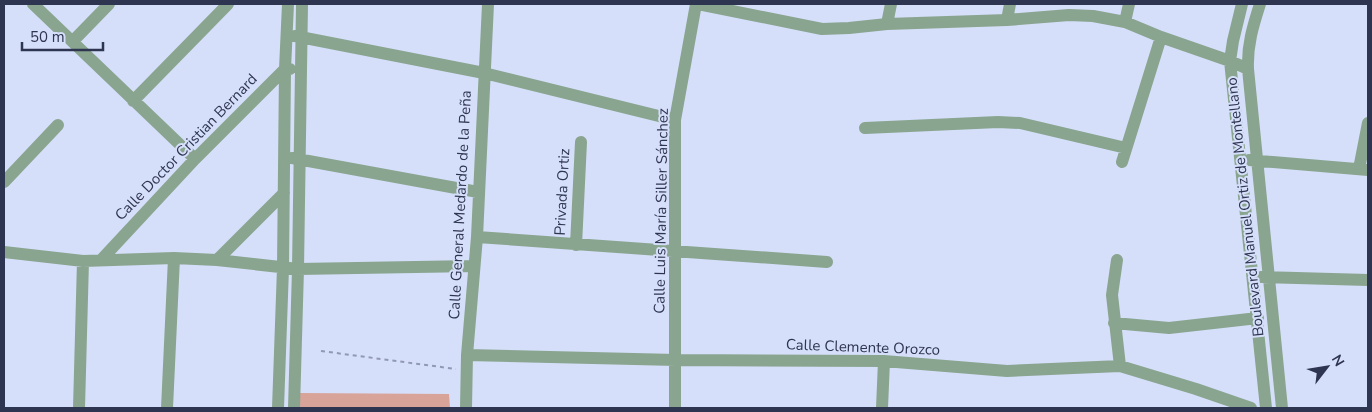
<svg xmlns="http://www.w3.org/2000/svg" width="1372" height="412" viewBox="0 0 1372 412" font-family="'Nunito Sans',sans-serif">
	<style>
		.green { fill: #d8a499 }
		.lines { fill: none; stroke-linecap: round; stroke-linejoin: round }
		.path { stroke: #9098b3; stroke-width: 2; stroke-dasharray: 4 4; stroke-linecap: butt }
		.minor { stroke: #89a58f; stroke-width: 12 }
		.labels { text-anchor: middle; stroke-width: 4; stroke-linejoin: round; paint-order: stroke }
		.street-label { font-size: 15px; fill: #2e3550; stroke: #d6dffa }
	</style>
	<rect width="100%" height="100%" fill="#d6dffa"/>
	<!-- green -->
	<path class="green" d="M300 393 449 394 450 408H300Z"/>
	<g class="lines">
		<!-- path -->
		<path class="path" d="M321 351 456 369"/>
		<!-- minor -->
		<path class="minor" d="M33 4 195 159
			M698 4 822 29 849 28 887 24 1007 20 1069 15 1093 16 1125 22 1161 37 1230 61 1248 69
			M1242 4 1233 41 1230 61 1266 408
			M1260 4C1253 26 1247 45 1248 69L1282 408
			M1007 20 1010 4
			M1125 22 1129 4
			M887 24 891 4
			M295 36 484 73 675 120
			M73 41 109 4
			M133 101 228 4
			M865 128 998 122 1020 123 1126 148
			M292 158 478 192
			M1249 160 1368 170
			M1122 162 1161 37
			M1359 169 1368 123
			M4 182 58 125
			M477 237 827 262
			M576 245 581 142
			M4 252 83 261 174 258 217 260 298 269 474 266
			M101 260 195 159 285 69H290
			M217 260 284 193
			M1117 260 1112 295 1120 366
			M1261 277 1368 280
			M1114 323 1169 328 1258 318
			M467 355 676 360 884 361 1007 371 1120 366 1196 389 1251 408
			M79 408 83 261
			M167 408 174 258
			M278 408 283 268 285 69 288 4
			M294 408 298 269 302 4
			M466 408 467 355 477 237 488 4
			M675 408V120L696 4
			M882 408 884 361"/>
	</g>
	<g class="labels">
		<!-- street labels -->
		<g class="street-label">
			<text transform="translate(186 147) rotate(-46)" y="5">Calle Doctor Cristian Bernard</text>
			<text transform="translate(562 192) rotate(-87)" y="5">Privada Ortiz</text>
			<text transform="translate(460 205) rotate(-87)" y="5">Calle General Medardo de la Peña</text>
			<text transform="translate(1245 207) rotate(-96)" y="5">Boulevard Manuel Ortiz de Montellano</text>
			<text transform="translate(661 211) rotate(-89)" y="5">Calle Luis María Siller Sánchez</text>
			<text transform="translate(863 347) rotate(2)" y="5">Calle Clemente Orozco</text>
		</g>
	</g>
	<!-- border -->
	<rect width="1372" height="412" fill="none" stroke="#2e3550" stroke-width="10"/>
	<!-- north arrow -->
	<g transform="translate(1327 367) rotate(59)" stroke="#d6dffa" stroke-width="4" paint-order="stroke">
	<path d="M0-4L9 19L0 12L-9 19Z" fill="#2e3550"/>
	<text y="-8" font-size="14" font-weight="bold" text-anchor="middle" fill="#2e3550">N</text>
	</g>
	<!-- scale -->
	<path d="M22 42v8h81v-8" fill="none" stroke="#2e3550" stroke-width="2.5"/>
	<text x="30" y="42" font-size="15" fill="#2e3550" stroke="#d6dffa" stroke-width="4" paint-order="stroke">50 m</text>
</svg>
